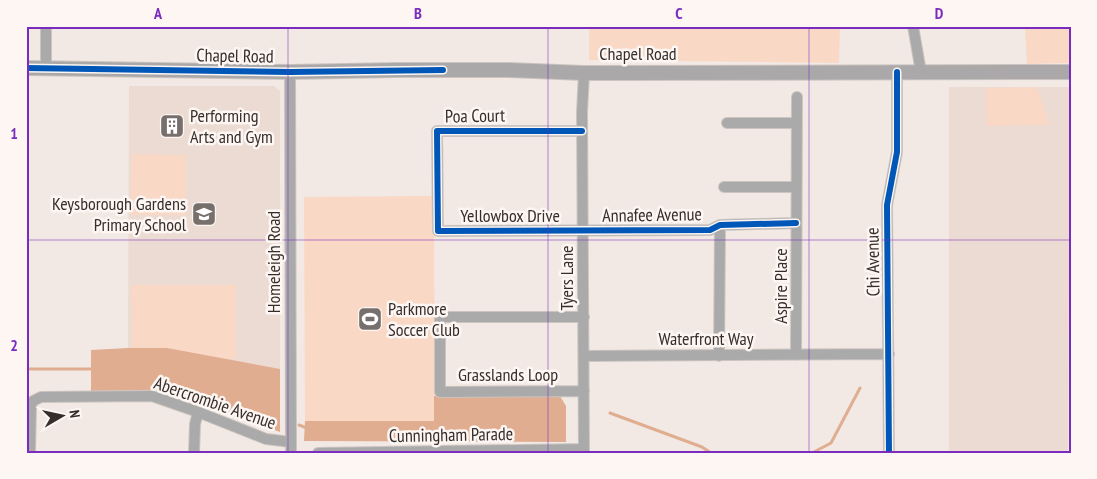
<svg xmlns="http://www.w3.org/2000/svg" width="1097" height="479" viewBox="0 0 1097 479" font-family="'PT Sans Narrow',sans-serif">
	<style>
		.built { fill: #ebdbd2 }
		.green { fill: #f9d8c6 }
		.water { fill: #e0ad90 }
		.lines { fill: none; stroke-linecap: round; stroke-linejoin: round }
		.stream { stroke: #e0ad90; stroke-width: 3 }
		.street-casing { stroke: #cbc4c0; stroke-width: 12 }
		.secondary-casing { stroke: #cbc4c0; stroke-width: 16 }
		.street { stroke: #aaa; stroke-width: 10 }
		.secondary { stroke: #aaa8a8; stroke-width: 14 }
		.cycleway-casing { stroke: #fdf6f3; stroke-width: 9 }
		.cycleway { stroke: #0057b8; stroke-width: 6 }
		.grid { fill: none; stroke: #7b2cbf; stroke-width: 1; stroke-opacity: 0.55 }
		.labels { text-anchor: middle; stroke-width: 5; stroke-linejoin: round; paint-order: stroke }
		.street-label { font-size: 18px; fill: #352e2b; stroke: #fdf6f3 }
		.poi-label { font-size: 18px; fill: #352e2b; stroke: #fdf6f3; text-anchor: start }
		.neatline { fill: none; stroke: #7b2cbf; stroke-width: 2 }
		.grid-label { font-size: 16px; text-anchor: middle; font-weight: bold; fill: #7b2cbf }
	</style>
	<rect width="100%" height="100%" fill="#f2e9e4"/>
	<!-- built -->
	<path class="built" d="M129 86H274L280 91V369H225L128 348Z
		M949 87H1070L1068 453H949Z"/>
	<!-- green -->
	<path class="green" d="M589 26H840L839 63 589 60Z
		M1025 26H1071V63L1027 64Z
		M1035 87 1038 90 1050 125 987 126 986 88Z
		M131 154 186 155V215H131Z
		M434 196 435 421H305L304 197Z
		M131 285H236V359H132Z"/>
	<!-- water -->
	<path class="water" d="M128 348H167L280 369V432L160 390 91 391V350Z
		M434 396H560L566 406V442L304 441 305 421H434Z"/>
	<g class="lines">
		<!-- stream -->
		<path class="stream" d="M26 369H94
			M610 413 702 447 711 453
			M299 425 307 428
			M812 453 831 443 860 388"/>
		<defs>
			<path id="street" d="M46 26V68
				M913 26 921 72
				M290 72 291 453
				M727 123H796
				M582 131H437L438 231 710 230 720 225 796 223
				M724 187H796
				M584 317H440V392L584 391
				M796 355 797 97
				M584 356 889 354
				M719 356 720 225
				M30 453 31 405 33 401 41 397 152 396 198 412 266 439 291 442
				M194 453 195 424 198 412
				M318 453 584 449
				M584 453 582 112 584 73
				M889 453 887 205 897 152V72"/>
			<path id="secondary" d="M26 68 290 72 397 70H509L584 73 1071 72"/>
		</defs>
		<!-- street casing -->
		<use href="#street" class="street-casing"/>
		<!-- secondary casing -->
		<use href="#secondary" class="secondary-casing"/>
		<!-- street -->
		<use href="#street" class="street"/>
		<!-- secondary -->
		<use href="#secondary" class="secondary"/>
		<defs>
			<path id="cycleway" d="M26 68 290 72 443 70
				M582 131H437L438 231 710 230 720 225 796 223
				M889 453 887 205 897 152V72"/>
		</defs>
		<!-- cycleway casing -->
		<use href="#cycleway" class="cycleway-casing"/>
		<!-- cycleway -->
		<use href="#cycleway" class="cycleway"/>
	</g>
	<!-- grid -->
	<path class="grid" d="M288 26V453M548 26V453M809 26V453M26 240H1071"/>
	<!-- icons -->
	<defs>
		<symbol id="building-square" viewBox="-11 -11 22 22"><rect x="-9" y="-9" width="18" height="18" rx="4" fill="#776f6c" stroke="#fdf6f3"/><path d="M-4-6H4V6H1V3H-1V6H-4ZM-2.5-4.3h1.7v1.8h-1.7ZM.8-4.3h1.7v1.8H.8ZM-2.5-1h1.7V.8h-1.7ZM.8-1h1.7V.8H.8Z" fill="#fff"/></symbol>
		<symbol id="school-square" viewBox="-11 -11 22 22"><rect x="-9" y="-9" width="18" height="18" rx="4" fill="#776f6c" stroke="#fdf6f3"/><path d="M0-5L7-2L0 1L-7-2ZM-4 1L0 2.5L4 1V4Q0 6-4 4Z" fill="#fff"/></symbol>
		<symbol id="stadium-square" viewBox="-11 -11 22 22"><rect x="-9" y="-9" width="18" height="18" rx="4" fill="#776f6c" stroke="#fdf6f3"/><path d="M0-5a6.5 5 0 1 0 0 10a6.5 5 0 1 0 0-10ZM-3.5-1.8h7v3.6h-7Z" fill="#fff"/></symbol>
	</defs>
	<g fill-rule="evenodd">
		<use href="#building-square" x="158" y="112" width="28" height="28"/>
		<use href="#school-square" x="190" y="200" width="28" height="28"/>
		<use href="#stadium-square" x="356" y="305" width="28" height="28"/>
	</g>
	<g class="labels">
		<!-- street labels -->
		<g class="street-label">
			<text x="638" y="60">Chapel Road</text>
			<text transform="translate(235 56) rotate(1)" y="6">Chapel Road</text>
			<text transform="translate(475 116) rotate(-1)" y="6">Poa Court</text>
			<text transform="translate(652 215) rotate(-1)" y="6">Annafee Avenue</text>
			<text x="510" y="222">Yellowbox Drive</text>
			<text transform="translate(274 262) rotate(-90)" y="6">Homeleigh Road</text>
			<text transform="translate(873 262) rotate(-91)" y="6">Chi Avenue</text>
			<text transform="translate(567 278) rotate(-90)" y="6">Tyers Lane</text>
			<text transform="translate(781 286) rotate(-90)" y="6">Aspire Place</text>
			<text x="706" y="345">Waterfront Way</text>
			<text x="508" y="381">Grasslands Loop</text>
			<text transform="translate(215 403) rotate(19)" y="6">Abercrombie Avenue</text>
			<text transform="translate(451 435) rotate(-1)" y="6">Cunningham Parade</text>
		</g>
		<!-- poi labels -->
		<g class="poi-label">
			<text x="190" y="122">Performing<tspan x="190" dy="21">Arts and Gym</tspan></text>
			<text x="186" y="210" text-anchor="end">Keysborough Gardens<tspan x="186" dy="21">Primary School</tspan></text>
			<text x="388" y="315">Parkmore<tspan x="388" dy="21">Soccer Club</tspan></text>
		</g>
	</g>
	<!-- border -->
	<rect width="1097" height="479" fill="none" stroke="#fdf6f3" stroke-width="55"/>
	<!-- north arrow -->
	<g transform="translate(62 416) rotate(81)" stroke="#fdf6f3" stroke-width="4" paint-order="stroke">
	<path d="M0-4L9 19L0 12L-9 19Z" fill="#352e2b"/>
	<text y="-8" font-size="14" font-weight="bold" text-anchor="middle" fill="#352e2b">N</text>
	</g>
	<rect x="28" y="28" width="1042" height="424" class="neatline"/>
	<g class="grid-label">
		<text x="158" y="19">A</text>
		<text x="418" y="19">B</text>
		<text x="679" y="19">C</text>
		<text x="939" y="19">D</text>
		<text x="14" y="139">1</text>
		<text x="14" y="351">2</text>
	</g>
</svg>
